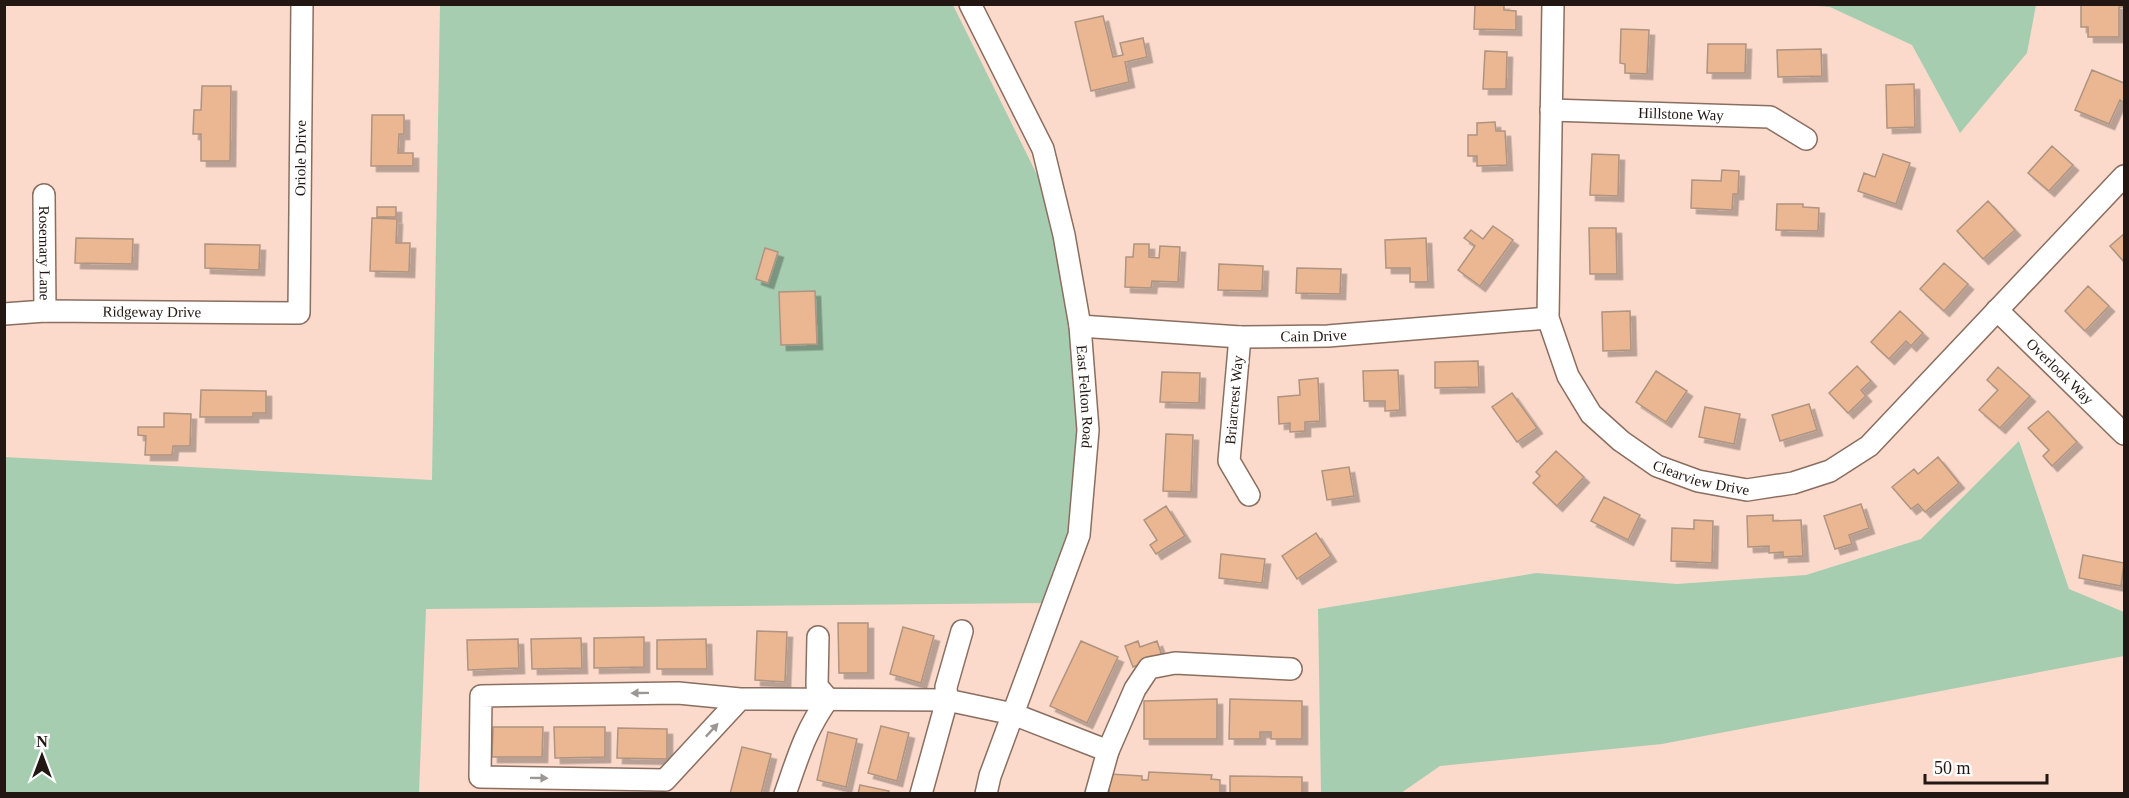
<svg xmlns="http://www.w3.org/2000/svg" width="2129" height="798" viewBox="0 0 2129 798" font-family="'Times New Roman',serif">
	<style>
		.green { fill: #a6cdb0 }
		.building { fill: #eab792; stroke: #af9481; stroke-width: 1.5; filter: url(#shadow) }
		.lines { fill: none; stroke-linecap: round; stroke-linejoin: round }
		.minor-casing { stroke: #8a6e60; stroke-width: 24 }
		.minor { stroke: #fff; stroke-width: 21 }
		.oneway { fill: #9c9794 }
		.labels { text-anchor: middle; stroke-width: 6; stroke-linejoin: round; paint-order: stroke }
		.street-label { font-size: 15px; fill: #221712; stroke: #fff }
	</style>
	<defs>
		<filter id="shadow"><feDropShadow dx="5.5" dy="5.5" stdDeviation="0" flood-color="#0004"/></filter>
	</defs>
	<rect width="100%" height="100%" fill="#fbdacb"/>
	<!-- green -->
	<path class="green" d="M440 5H953L1053 207 1080 326 1074 526 1053 603 426 609 419 793H5L4 457 432 480Z
		M1806 5 2036 4V5L2027 53 1960 133 1912 45 1830 7Z
		M2019 441 2069 589 2124 612V656L1662 744 1440 766 1401 793H1321L1318 609 1536 573 1677 584 1806 575 1921 539Z"/>
	<!-- building -->
	<path class="building" d="M1475 4H1504V10L1516 11V30L1474 29Z
		M2081 4H2124V7H2119V37H2088V27H2081Z
		M1103 16 1113 57 1123 55 1120 43 1143 38 1147 57 1125 62 1129 82 1091 91 1075 22Z
		M1621 29 1649 30 1647 74 1625 73V64L1620 63Z
		M1708 44H1746L1745 73H1707Z
		M1821 49 1822 76 1778 77 1777 50Z
		M1485 51 1507 52 1506 89H1483Z
		M2092 70 2124 83V103L2120 100 2109 124 2075 110Z
		M1914 84 1915 127 1887 128 1886 85Z
		M202 86H231L230 161H201V134H193L194 110H201Z
		M372 115H404V134H399L398 153H413V166H371Z
		M1495 122 1496 131H1505L1507 165 1477 166V156H1468V135H1477V123Z
		M2052 146 2073 165 2049 191 2028 173Z
		M1592 154 1619 155 1618 196 1590 195Z
		M1883 154 1910 163 1896 204 1858 191 1864 173 1875 177Z
		M1722 170 1739 171 1738 194H1733L1732 210 1691 208 1692 180 1721 181Z
		M1988 201 2015 230 1983 259 1957 231Z
		M1777 204H1803V207L1819 208 1818 231 1776 230Z
		M377 207H396V217H377Z
		M372 218 397 219 396 243H410L409 272 370 271Z
		M1493 226 1513 240 1480 286 1458 270 1475 246 1464 238 1471 230 1483 239Z
		M1589 228H1616L1617 274H1590Z
		M2124 234V262L2110 246Z
		M76 238 133 239 132 264 75 263Z
		M1426 238 1428 282H1410V268H1386L1385 240Z
		M205 244 260 245 259 270 205 268Z
		M1134 244H1149V257L1159 258 1160 246 1180 247 1178 282 1152 281 1151 288 1125 287 1126 257H1133Z
		M765 248 778 252 768 283 756 279Z
		M1944 263 1968 284 1944 311 1920 289Z
		M1219 264 1263 266 1262 291 1218 290Z
		M1297 268 1341 269 1340 294 1296 293Z
		M2088 286 2109 306 2085 331 2065 311Z
		M815 291 817 344 781 345 779 292Z
		M1630 311 1631 350 1603 351 1602 312Z
		M1900 311 1923 333 1911 346 1906 341 1889 359 1871 342Z
		M1478 361 1479 387 1435 388V362Z
		M1857 366 1871 381 1861 390 1866 396 1848 413 1829 393Z
		M1998 367 2030 396 2000 428 1979 410 1998 390 1987 380Z
		M1398 370 1400 410 1385 411V401H1364L1363 371Z
		M1656 371 1687 391 1666 422 1636 402Z
		M1162 372 1200 373 1199 403 1160 402Z
		M1318 378 1320 421 1305 422V431L1290 432V423L1279 424 1278 397 1300 395 1299 380Z
		M201 390 266 391V413H253V417H200Z
		M1512 393 1537 428 1517 442 1492 407Z
		M1809 404 1817 430 1780 441 1772 415Z
		M1705 407 1740 414 1734 444 1699 437Z
		M2048 411 2077 442 2052 466 2043 456 2049 450 2028 428Z
		M164 413 191 414 190 446H173L172 455H145L146 436 138 435V427H164Z
		M1166 434 1193 435 1191 492 1163 491Z
		M1556 451 1584 477 1557 506 1533 483 1540 476 1536 472Z
		M1938 457 1959 483 1925 512 1918 504 1911 509 1892 487 1914 469 1918 474Z
		M1349 467 1354 496 1327 500 1322 471Z
		M1604 497 1640 515 1628 540 1591 521Z
		M1861 504 1869 528 1849 535 1852 544 1835 549 1824 516Z
		M1166 506 1185 536 1156 554 1150 545 1157 540 1144 520Z
		M1773 515V521L1801 520 1803 556 1783 557V552L1769 553V546L1748 547 1747 516Z
		M1694 520 1713 521 1712 563 1671 561 1672 528 1694 529Z
		M1316 533 1331 556 1297 579 1282 556Z
		M1221 554 1265 559 1262 583 1219 578Z
		M2083 555 2124 563 2121 586 2079 578Z
		M838 623H868V673H839Z
		M903 627 934 636 921 683 890 674Z
		M757 631 787 632 785 682 755 680Z
		M644 637V667L594 668V638Z
		M581 638 582 668 532 669 531 639Z
		M518 639 519 668 468 670 467 640Z
		M706 639 707 669H657V640Z
		M1081 641 1118 657 1087 723 1050 706Z
		M1138 641 1140 647 1157 641 1162 656 1133 667 1125 646Z
		M1217 699V739H1144V701Z
		M1230 699 1302 701V739H1271V732H1260V739H1229Z
		M881 726 909 733 897 781 868 773Z
		M493 727H543L542 757H492Z
		M554 727H605V757L555 758Z
		M618 728 667 729V759L617 758Z
		M828 732 857 739 846 787 817 780Z
		M742 747 771 754 761 794H730Z
		M1149 772 1212 775 1211 779 1220 780V794H1109L1110 774 1142 776V780H1148Z
		M1230 776 1302 777V794H1230Z
		M860 785 889 791 888 794H858Z"/>
	<g class="lines">
		<defs>
			<g id="minor">
				<path id="s1" d="M970 4 1043 149 1064 235 1080 326 1088 430 1079 535 990 776 986 794"/>
				<path id="s2" d="M1553 4 1548 318 1568 376 1591 414 1621 441 1657 466 1698 481 1747 490 1793 483 1830 471 1869 446 2124 176"/>
				<path id="s3" d="M1551 110 1770 117 1806 139"/>
				<path id="s4" d="M44 195 45 311"/>
				<path id="s5" d="M1997 310 2124 434"/>
				<path id="s6" d="M4 314 45 311 299 313 302 4"/>
				<path id="s7" d="M1080 326 1240 337 1328 336 1548 318"/>
				<path d="M1240 337 1229 461 1249 495"/>
				<path d="M740 699 665 780 480 777 481 696 678 693 740 699 947 700 1013 714 1108 751 1096 794"/>
				<path d="M1108 751 1135 689 1149 668 1175 663 1291 669"/>
				<path d="M785 794C798 757 805 731 828 699L817 686 818 637"/>
				<path d="M921 794 947 700 946 687 962 631"/>
			</g>
		</defs>
		<!-- minor casing -->
		<use href="#minor" class="minor-casing"/>
		<!-- minor -->
		<use href="#minor" class="minor"/>
	</g>
	<!-- one-way arrows -->
	<defs><path id="oneway-solid" d="M-6-.8H1V-3.2L6.5 0L1 3.2V.8H-6Z" transform="scale(1.5)"/></defs>
	<g class="oneway">
		<use href="#oneway-solid" transform="translate(640 693) rotate(179)"/>
		<use href="#oneway-solid" transform="translate(712 730) rotate(-47)"/>
		<use href="#oneway-solid" transform="translate(539 778) rotate(1)"/>
	</g>
	<g class="labels">
		<!-- street labels -->
		<g class="street-label">
			<text dy="5" stroke="none"><textPath href="#s3" startOffset="130">Hillstone Way</textPath></text>
			<text dy="5" stroke="none"><textPath href="#s6" startOffset="450">Oriole Drive</textPath></text>
			<text dy="5" stroke="none"><textPath href="#s4" startOffset="58">Rosemary Lane</textPath></text>
			<text dy="5" stroke="none"><textPath href="#s6" startOffset="148">Ridgeway Drive</textPath></text>
			<text dy="5" stroke="none"><textPath href="#s7" startOffset="234">Cain Drive</textPath></text>
			<text dy="5" stroke="none"><textPath href="#s5" startOffset="88">Overlook Way</textPath></text>
			<text dy="5" stroke="none"><textPath href="#s1" startOffset="414">East Felton Road</textPath></text>
			<text transform="translate(1234 400) rotate(-85)" y="5">Briarcrest Way</text>
			<text dy="5" stroke="none"><textPath href="#s2" startOffset="550">Clearview Drive</textPath></text>
		</g>
	</g>
	<!-- border -->
	<rect width="2129" height="798" fill="none" stroke="#221712" stroke-width="12"/>
	<!-- north arrow -->
	<g transform="translate(42 756)" stroke="#ffffff" stroke-width="4.5" paint-order="stroke">
	<path d="M0-4.5L10 22L0 15L-10 22Z" fill="#221712"/>
	<text y="-9" font-size="16" font-weight="bold" text-anchor="middle" fill="#221712">N</text>
	</g>
	<!-- scale -->
	<path d="M1925 774v9h122v-9" fill="none" stroke="#221712" stroke-width="3"/>
	<text x="1934" y="774" font-size="18" fill="#221712" stroke="#ffffff" stroke-width="4.5" paint-order="stroke">50 m</text>
</svg>
